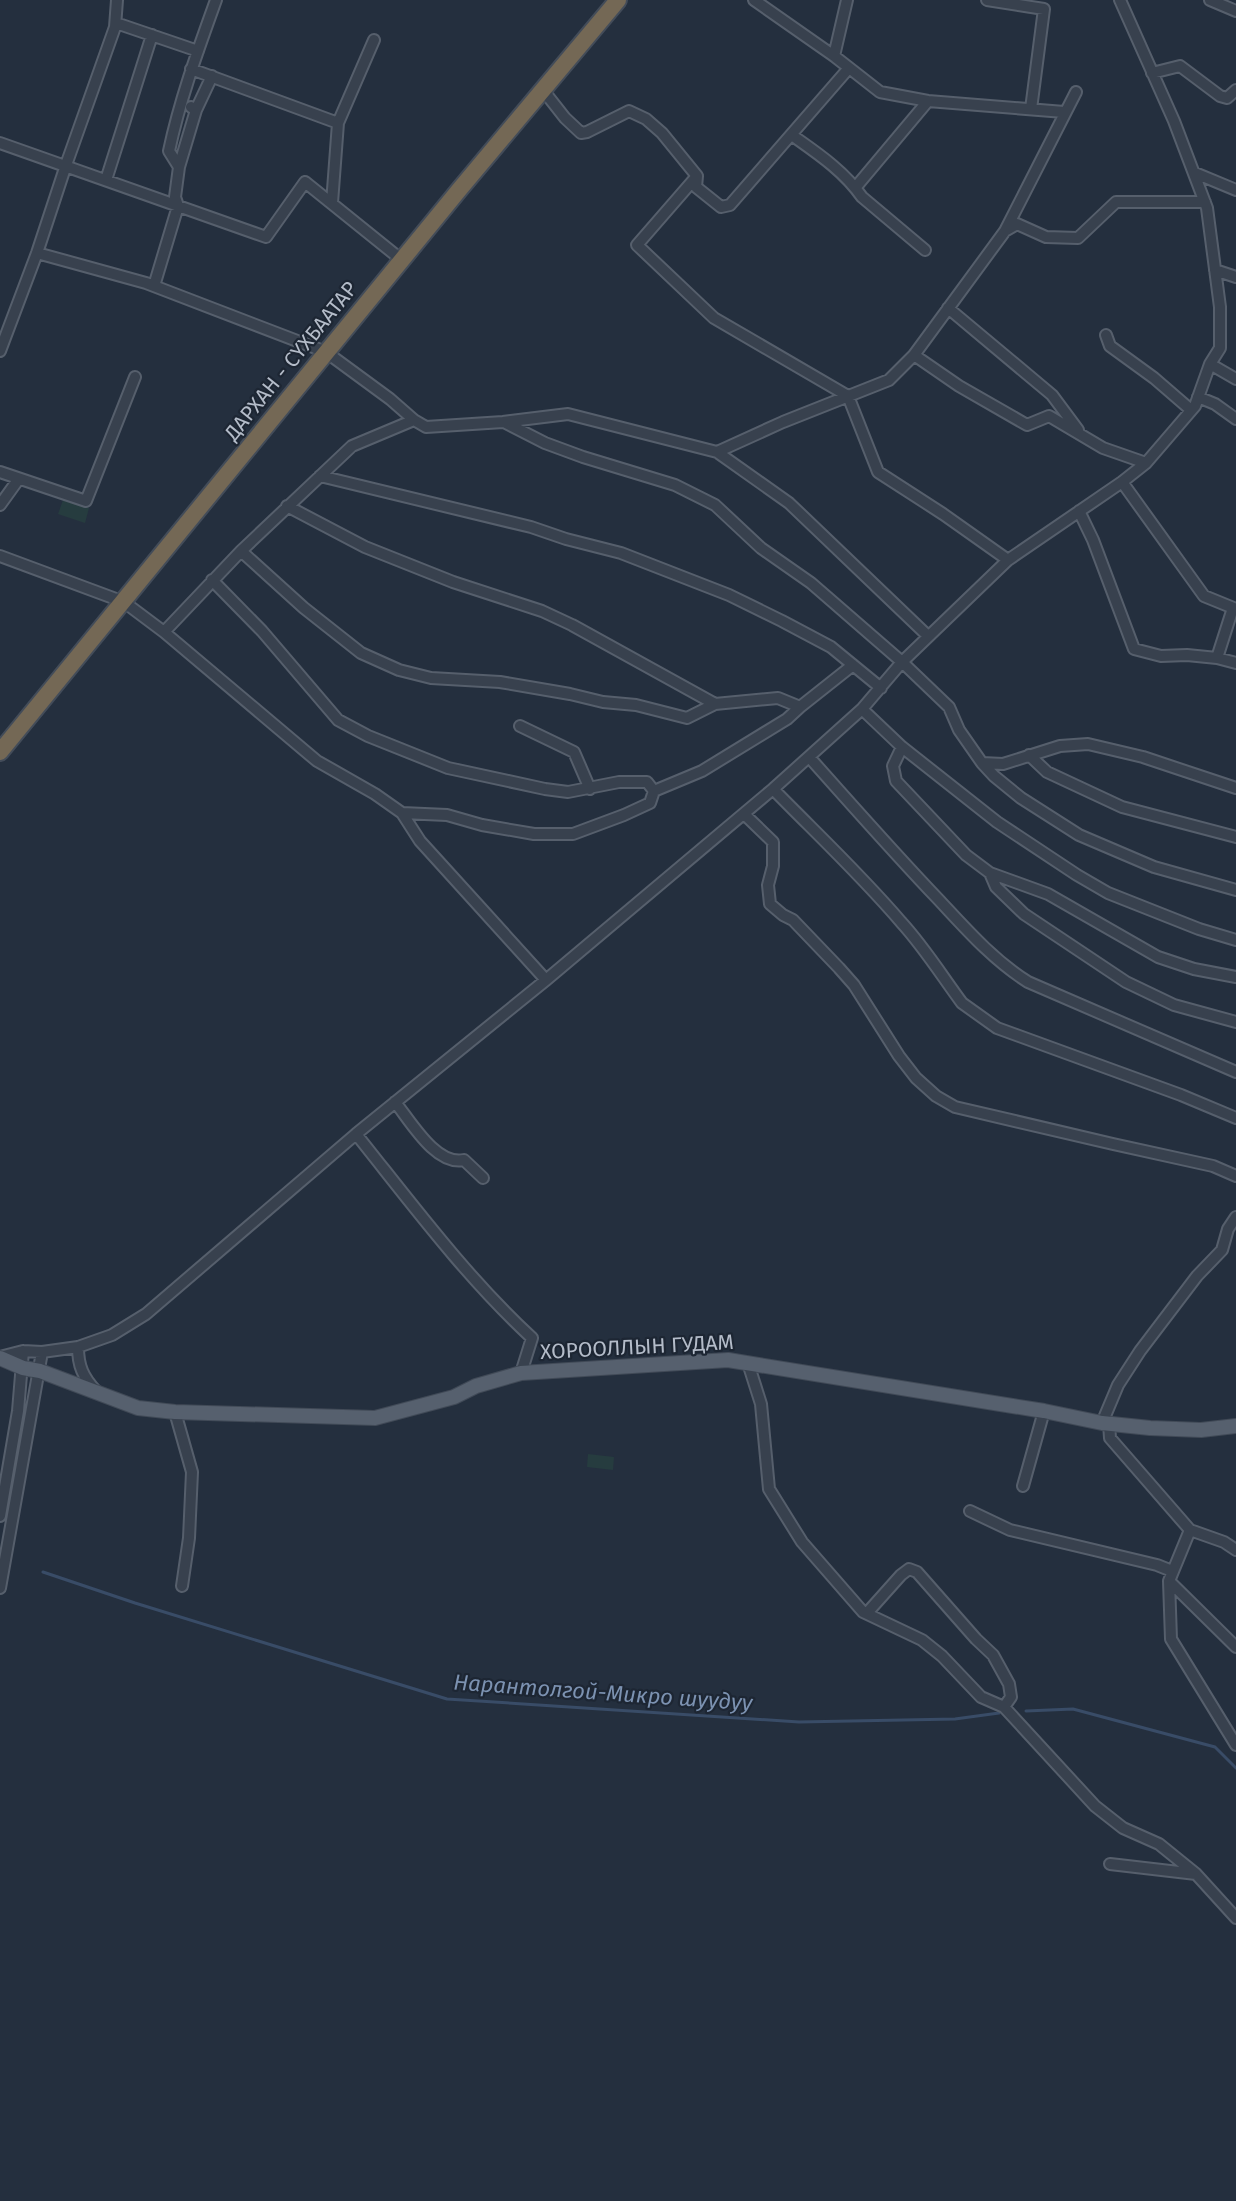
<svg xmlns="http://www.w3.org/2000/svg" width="1236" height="2201" viewBox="0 0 1236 2201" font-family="'Fira Sans',sans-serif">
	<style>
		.green { fill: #263c3f }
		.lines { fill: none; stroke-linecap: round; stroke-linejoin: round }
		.stream { stroke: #394c67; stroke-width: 3 }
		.minor-casing { stroke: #565f6c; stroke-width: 14 }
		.major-casing { stroke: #414a57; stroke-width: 16 }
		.highway-casing { stroke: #434c59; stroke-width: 20 }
		.minor { stroke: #38414e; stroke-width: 10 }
		.major { stroke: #56606e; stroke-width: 14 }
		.highway { stroke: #746855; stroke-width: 16 }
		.labels { text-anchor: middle; stroke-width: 4.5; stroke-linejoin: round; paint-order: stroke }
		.street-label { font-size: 21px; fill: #b4bcc9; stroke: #1d2633 }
		.water-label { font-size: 22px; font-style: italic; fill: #7c92b1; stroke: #1d2633 }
	</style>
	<rect width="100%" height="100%" fill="#242f3e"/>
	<!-- green -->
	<path class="green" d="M63 500 89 508 85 523 58 514Z
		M588 1454 614 1457 613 1470 587 1467Z"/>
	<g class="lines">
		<!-- stream -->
		<path class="stream" d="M43 1572 135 1603 447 1699 799 1722 955 1719 999 1713
			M1026 1711 1073 1709 1215 1747 1236 1768"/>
		<defs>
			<path id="minor" d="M754 0 834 56 880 92 928 101 1064 112
				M987 0 1044 9 1031 109
				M1210 0 1236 11
				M116 23 198 51
				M834 56 847 0
				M191 69 338 123
				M1152 73 1180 66 1220 96 1227 98 1236 90
				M543 90 565 118 581 133 587 132 629 111 646 119 662 133 697 176 696 187 721 207 730 205 849 68
				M191 107 196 110 212 76
				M793 136C817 153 844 171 862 197L925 250
				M0 143 266 237 305 182 403 261
				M179 167 196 110
				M1195 173 1236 190
				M697 176 637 245 714 318 848 396 878 472 943 514 1008 560
				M106 180 152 35
				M855 188 928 101
				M332 203 338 123 374 40
				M1005 231 1017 224 1046 237 1078 238 1116 202H1205
				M37 253 146 283 326 352 390 399 414 420
				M1215 270 1236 277
				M154 286 178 206 175 197 179 167 169 151C180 99 198 50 216 0
				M948 308 1052 395 1078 430
				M1106 335 1110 346 1154 378 1191 410
				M0 351 37 253 66 165 115 27 117 0
				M914 355 959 386 1027 425 1049 416 1103 448 1146 463
				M1210 364 1236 379
				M1198 397 1215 404 1236 419
				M504 422 545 443 583 457 675 485 715 505 761 548 811 583 902 662 949 707 959 730 982 763 1003 764 1060 746 1088 744 1143 757 1236 788
				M717 452 789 503 928 636
				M0 472 86 501 135 377
				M320 476 531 527 566 539 621 553 729 595 782 621 831 647 881 688
				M1122 482 1204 596 1236 609
				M0 505 18 480
				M287 506 365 547 453 582 542 611 572 625 715 704
				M1079 511 1093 540 1134 649 1161 656 1187 655 1217 658 1236 663
				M241 551 304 608 361 653 399 670 431 678 500 682 570 694 603 702 636 705 687 718 715 704 778 698 800 707 853 665
				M0 556 124 602 164 632 317 761 375 794 402 813 420 841 546 980
				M212 580 262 631 338 720 368 736 448 768 545 789 568 792 619 782H647L654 791
				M164 632 241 551 352 446 414 420 426 427 503 422 568 414 717 452 783 422 889 380 914 355 1005 231 1076 92
				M1217 658 1233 608
				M862 709 902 747 997 822 1077 875 1108 893 1199 929 1236 940
				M520 726 574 752 590 789
				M902 747 893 766 896 781 966 855 990 873
				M1029 755 1047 772 1122 807 1236 837
				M809 757C852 805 894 853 938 899 966 929 993 960 1028 982L1236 1072
				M982 763 994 776 1021 798 1079 835 1154 867 1236 890
				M773 789C816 833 861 875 901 922 924 947 942 976 962 1003L997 1028 1181 1095 1236 1118
				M402 813 447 815 482 825 534 834H573L624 815 650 803 654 791 702 771 787 719 800 707
				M744 814 773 842V866L768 885 770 904 783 915 793 920 839 968 854 985 899 1056 916 1078 936 1096 955 1107 1113 1144 1213 1166 1236 1176
				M1236 977 1194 969 1158 957 1048 894 990 873 996 887 1024 914 1126 982 1174 1005 1236 1022
				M395 1102C411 1122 436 1166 464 1160L483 1178
				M356 1134C412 1204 466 1277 532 1338L521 1373
				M78 1347C78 1366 83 1377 96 1391
				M0 1357 23 1351 42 1352 78 1347 112 1335 146 1314 356 1134 546 980 773 789 862 709 902 662 1008 560 1122 482 1146 463 1195 406 1210 364 1220 348V307L1207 208 1174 121 1120 0
				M748 1363 761 1404 769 1489 802 1542 863 1612 922 1640 942 1656 981 1697 1004 1707 1095 1806 1123 1828 1159 1844 1196 1874 1236 1918
				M175 1412 192 1472 189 1538 182 1586
				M1102 1423 1118 1385 1140 1351 1197 1276 1222 1250 1228 1229 1236 1217
				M1109 1423 1110 1438 1190 1530 1169 1581 1171 1639 1236 1745
				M1023 1486 1044 1411
				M970 1511 1010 1530 1157 1565 1172 1571
				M0 1516 18 1411 23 1351
				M1190 1530 1224 1542 1236 1550
				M1169 1581 1236 1647
				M0 1588 42 1352
				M867 1613 901 1575 909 1569 917 1572 976 1639 993 1655 1009 1684 1011 1697 1004 1707
				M1110 1864 1196 1874"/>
			<path id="major" d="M0 1358 23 1368 40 1371 138 1408 175 1412 375 1418 454 1397 476 1386 521 1373 728 1360 1044 1411 1102 1423 1150 1428 1201 1430 1236 1426"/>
			<path id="highway" d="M0 752 459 190 618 0"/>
		</defs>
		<!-- minor casing -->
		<use href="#minor" class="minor-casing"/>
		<!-- major casing -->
		<use href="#major" class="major-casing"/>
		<!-- highway casing -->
		<use href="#highway" class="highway-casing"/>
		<!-- minor -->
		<use href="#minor" class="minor"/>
		<!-- major -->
		<use href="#major" class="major"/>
		<!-- highway -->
		<use href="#highway" class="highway"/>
	</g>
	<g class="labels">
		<!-- street labels -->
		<g class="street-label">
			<text transform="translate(291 361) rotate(-51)" y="7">ДАРХАН - СҮХБААТАР</text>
			<text transform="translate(637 1347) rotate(-3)" y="7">ХОРООЛЛЫН ГУДАМ</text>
		</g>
		<!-- water labels -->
		<g class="water-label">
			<text transform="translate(603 1692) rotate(4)" y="8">Нарантолгой-Микро шуудуу</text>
		</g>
	</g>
</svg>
